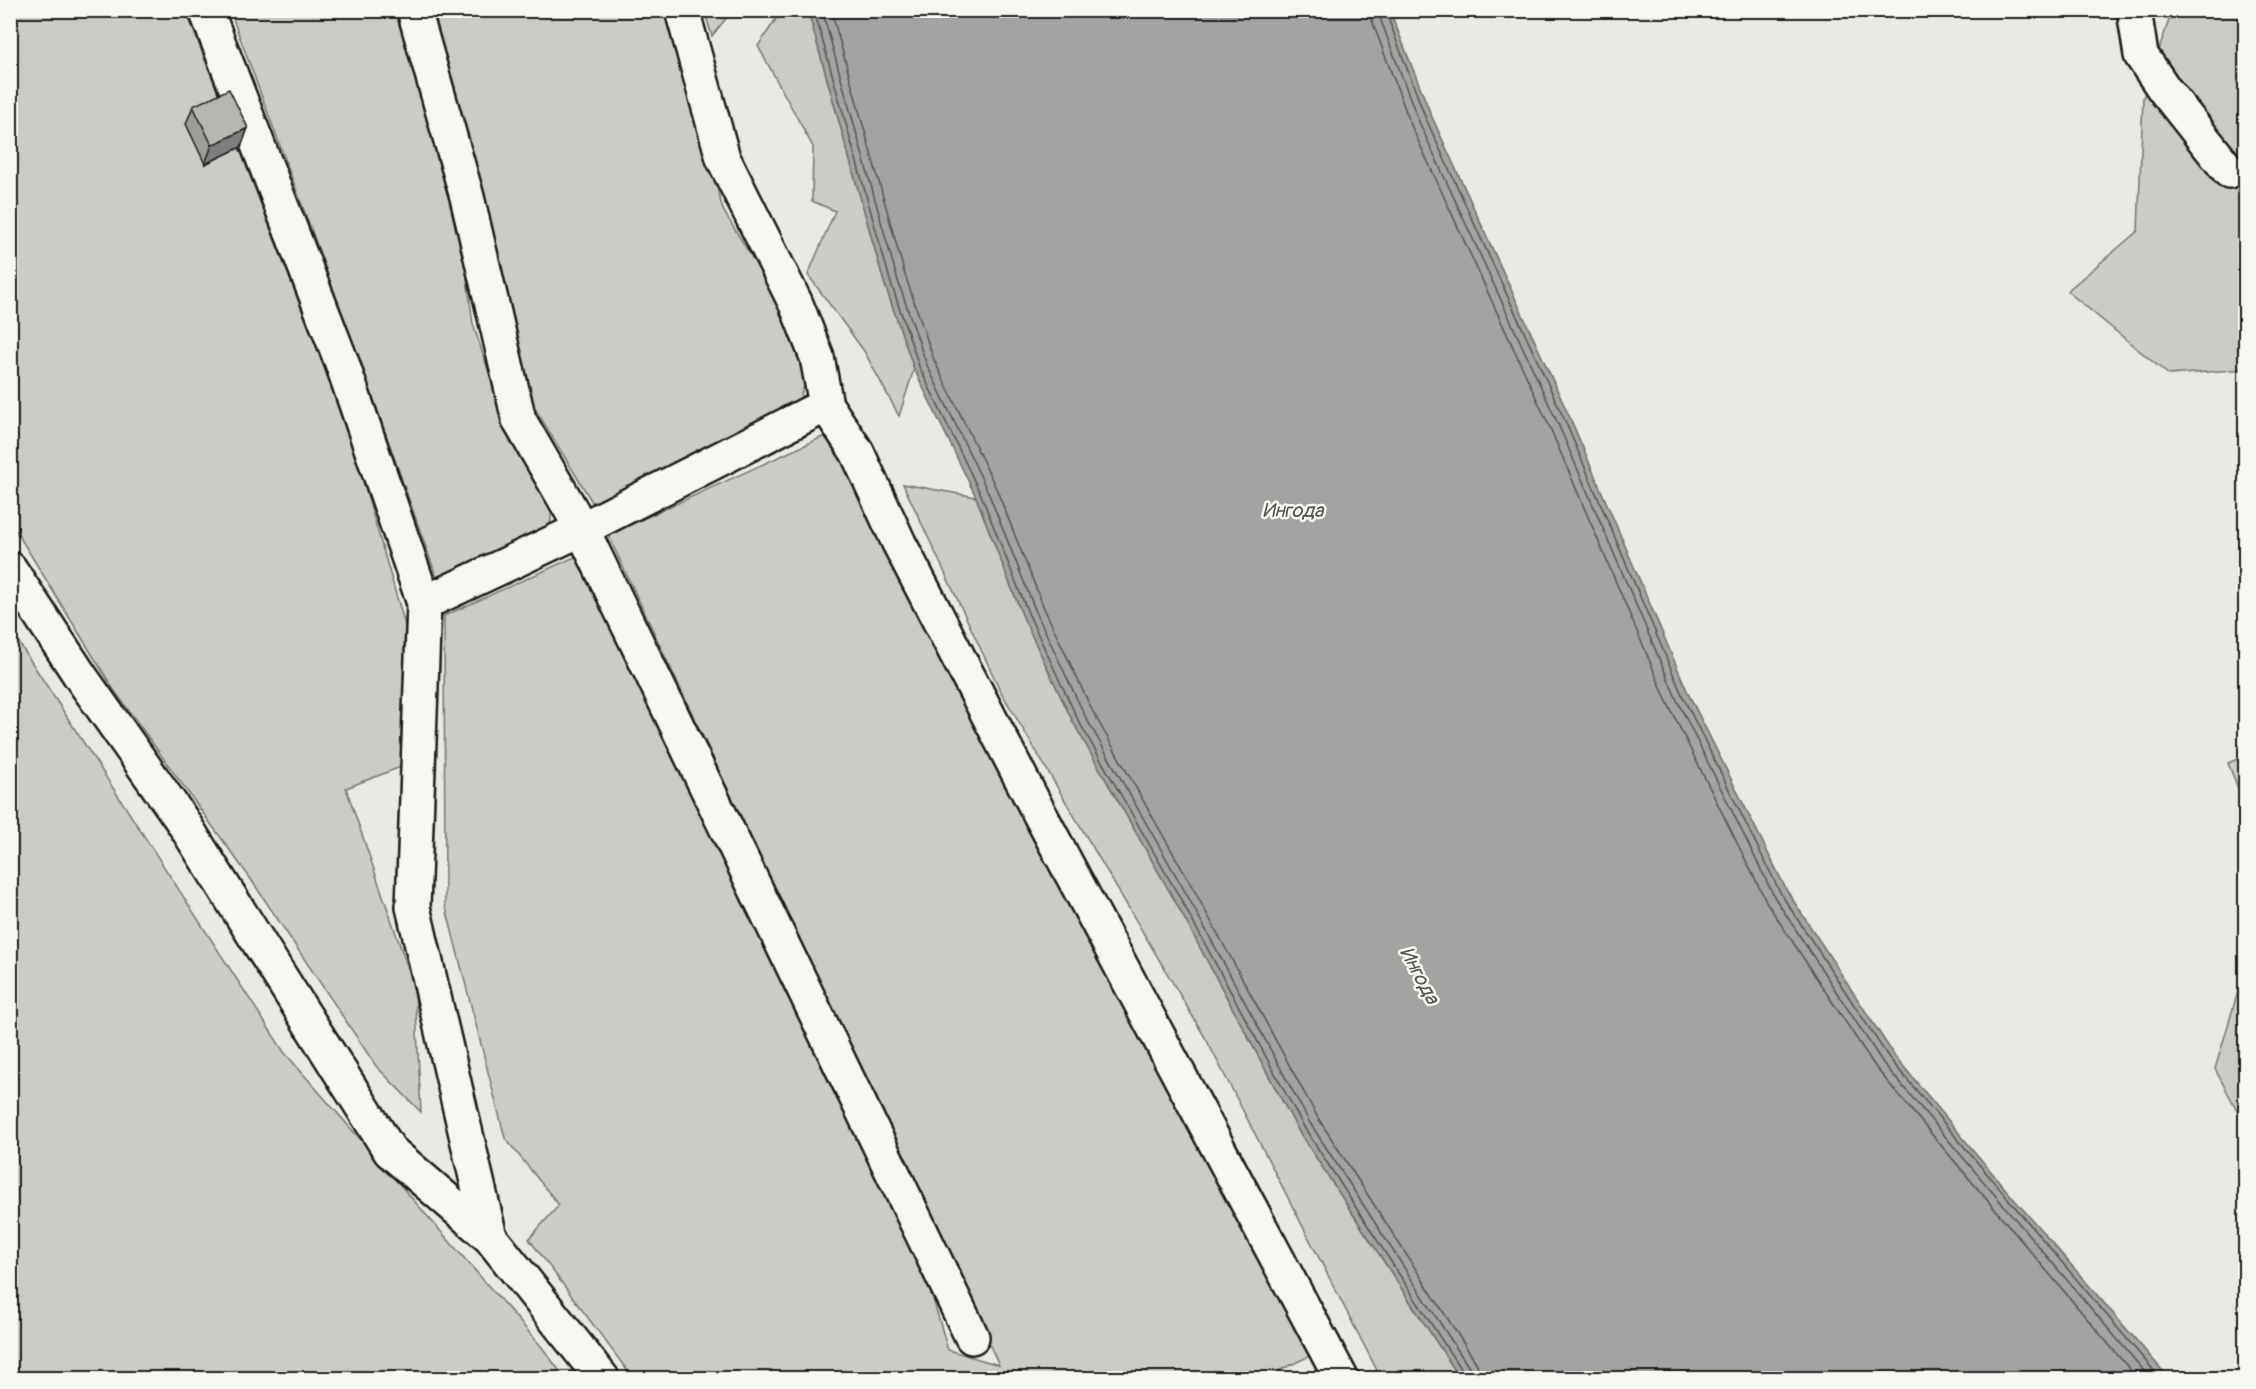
<svg xmlns="http://www.w3.org/2000/svg" width="2256" height="1389" viewBox="0 0 2256 1389" font-family="Pangolin,sans-serif">
	<style>
		.green { fill: #cbcbc7; stroke: #747472; stroke-width: 1.5 }
		.water { fill: #a3a3a1; stroke: #6d6d6c; stroke-width: 1.5 }
		.lines { fill: none; stroke-linecap: round; stroke-linejoin: round }
		.shore { stroke: #525251; stroke-width: 1.5 }
		.minor-casing { stroke: #1c1c1c; stroke-width: 38 }
		.minor { stroke: #f6f6f2; stroke-width: 33 }
		.wall { fill: #9d9d9a; stroke: #1c1c1c; stroke-width: 1.5 }
		.shaded-wall { fill: #7f7f7d; stroke: #1c1c1c; stroke-width: 1.5 }
		.building { fill: #b6b6b3; stroke: #1c1c1c; stroke-width: 1.5 }
		.labels { text-anchor: middle; stroke-width: 5; stroke-linejoin: round; paint-order: stroke }
		.water-label { font-size: 20px; font-style: italic; fill: #525251; stroke: #f6f6f2 }
	</style>
	<rect width="100%" height="100%" fill="#e9e9e5"/>
	<filter id="ink" filterUnits="userSpaceOnUse"><feTurbulence type="fractalNoise" baseFrequency=".0167" numOctaves="2"/><feDisplacementMap in="SourceGraphic" scale="12" xChannelSelector="R" yChannelSelector="G"/><feConvolveMatrix kernelMatrix="1 2 1 2 8 2 1 2 1" color-interpolation-filters="sRGB"/></filter>
	<g filter="url(#ink)">
		<!-- green -->
		<path class="green" d="M704 10H732V11L712 36Z
			M11 11H186L347 426 407 632 406 765 346 788 415 989 421 1112 376 1066 250 878 114 690 11 523Z
			M230 11H403L456 194 473 324 512 443 552 500 550 532 438 581 353 342Z
			M431 11H668L723 210 794 327 807 377 794 416 597 510 523 389 461 113Z
			M770 11H808L884 282 914 369 899 416 864 351 808 275 835 211 812 201 813 147 758 46 776 19Z
			M2172 11H2245V369L2169 375 2067 291 2138 231 2143 98Z
			M829 434 1318 1352 1264 1378H633L529 1239 559 1205 505 1138 445 904 444 616 579 555 923 1265 948 1350 999 1365 608 535Z
			M903 484 976 497 1023 617 1073 722 1175 901 1298 1130 1460 1378H1381L1206 1039 1001 692Z
			M10 629 284 1052 541 1346 565 1378H11Z
			M2245 756V806L2228 763Z
			M2245 968 2246 1125H2245L2215 1069Z"/>
		<!-- water -->
		<path class="water" d="M808 11H1390L1432 117 1571 420 1689 695 1787 891 1894 1055 2008 1192 2169 1378H1460L1298 1130 1175 901 1073 722 1023 617 976 497 914 369 884 282Z"/>
		<g class="lines">
			<!-- shore -->
			<path class="shore" d="M814 10 890 280 919 366 981 495 1029 615 1078 720 1180 898 1304 1127 1463 1373 1465 1378
				M822 10 897 278 926 363 988 492 1036 612 1085 716 1187 895 1310 1123 1470 1369 1472 1378
				M831 10 905 275 934 360 996 488 1044 608 1093 712 1194 890 1318 1118 1477 1364 1481 1378
				M1368 10 1411 125 1551 430 1668 704 1767 903 1876 1068 2137 1378
				M1377 10 1419 122 1559 426 1677 700 1775 898 1883 1063 2150 1378
				M1385 10 1426 119 1566 423 1683 697 1781 894 1889 1058 2160 1378"/>
			<defs>
				<path id="minor" d="M206 10 342 363 424 603
					M414 10 467 197 519 420 582 529 972 1337
					M2134 10 2141 55 2164 89 2229 171
					M826 405 857 452 899 543 1036 807 1341 1378
					M10 569 81 677 181 819 390 1151 490 1237 602 1378
					M490 1237 413 907 424 603 582 529 826 405 817 357 796 304 723 158 682 10"/>
			</defs>
			<!-- minor casing -->
			<use href="#minor" class="minor-casing"/>
			<!-- minor -->
			<use href="#minor" class="minor"/>
		</g>
		<!-- wall -->
		<path class="wall" d="M193 106 248 128 241 147 205 164 186 124Z"/>
		<!-- shaded-wall -->
		<path class="shaded-wall" d="M248 128 241 147 205 164 212 145Z"/>
		<!-- building -->
		<path class="building" d="M229 89 248 128 212 145 193 106Z"/>
	</g>
	<g class="labels">
		<!-- water labels -->
		<g class="water-label">
			<text x="1293" y="517">Ингода</text>
			<text transform="translate(1420 975) rotate(62)" y="7">Ингода</text>
		</g>
	</g>
	<!-- margin -->
	<rect width="2256" height="1389" fill="none" stroke="#f6f6f2" stroke-width="36"/>
	<rect x="18" y="18" width="2220" height="1353" fill="none" stroke="#1c1c1c" stroke-width="2" filter="url(#ink)"/>
</svg>
